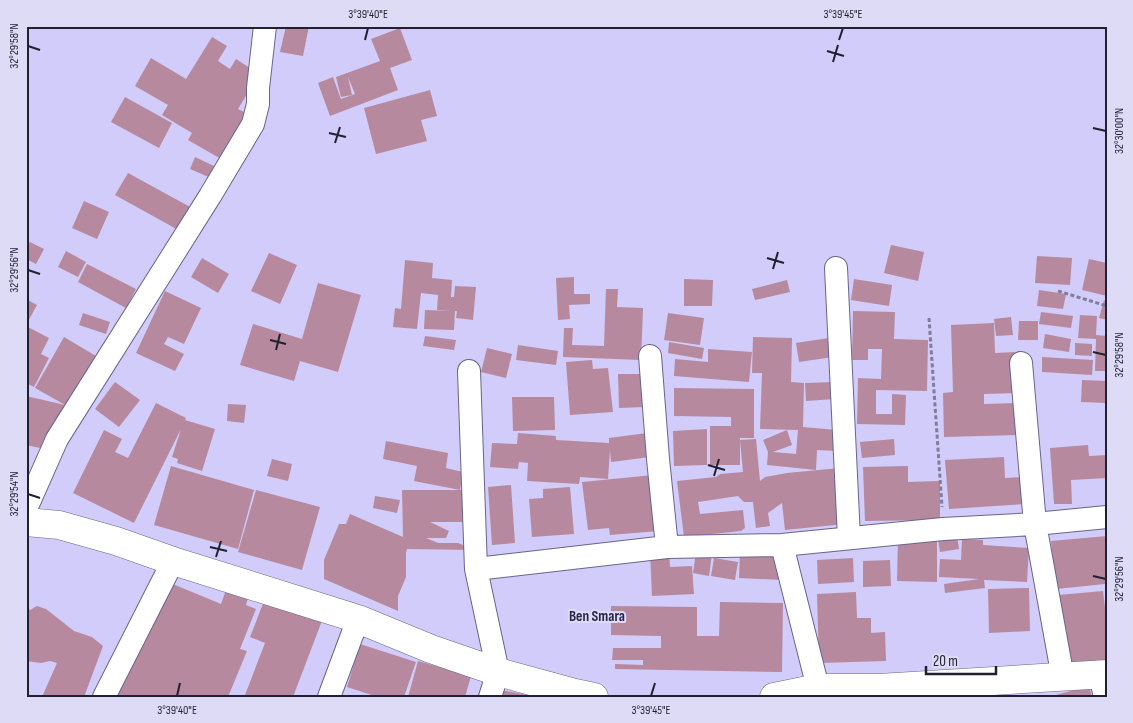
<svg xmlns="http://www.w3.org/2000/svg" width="1133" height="723" viewBox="0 0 1133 723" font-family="'Sofia Sans Condensed',sans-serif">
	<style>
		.building { fill: #b7899e }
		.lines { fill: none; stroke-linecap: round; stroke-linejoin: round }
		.minor-casing { stroke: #69648c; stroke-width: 24 }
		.major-casing { stroke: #69648c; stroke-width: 29 }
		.path { stroke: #807c9c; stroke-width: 3; stroke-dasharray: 4 2.5; stroke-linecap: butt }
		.minor { stroke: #fff; stroke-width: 22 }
		.major { stroke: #fff; stroke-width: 28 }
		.ticks { fill: none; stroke: #211f30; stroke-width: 2 }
		.labels { text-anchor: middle; stroke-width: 4; stroke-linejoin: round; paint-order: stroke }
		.neighbourhood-label { font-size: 15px; font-weight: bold; fill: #2a2447; stroke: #dedbf7 }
		.neatline { fill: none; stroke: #211f30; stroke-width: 2 }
		.ticks-label { font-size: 12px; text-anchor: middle; fill: #211f30 }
	</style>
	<rect width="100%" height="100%" fill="#d1ccf9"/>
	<!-- building -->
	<path class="building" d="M286 26H309L303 56 280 52Z
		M400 28 412 60 390 68 398 90 330 116 318 83 333 77 342 102 341 99 355 94 348 77 352 95 341 97 336 77 380 61 371 39Z
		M212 37 227 46 218 61 230 69 236 59 259 74 238 109 246 113 237 130 228 163 188 140 192 133 162 115 168 105 135 86 151 58 186 79Z
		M430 90 437 116 421 120 427 141 376 154 364 108Z
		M125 97 172 123 159 148 111 122Z
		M195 157 216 167 211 178 190 169Z
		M128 173 192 208 180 231 115 195Z
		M84 201 109 212 97 239 72 228Z
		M30 242 44 249 36 264 26 259V248Z
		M891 245 924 252 918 281 884 273Z
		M66 251 86 262 78 277 58 267Z
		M269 253 297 265 280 304 251 291Z
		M1037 256 1072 258 1070 285 1035 283Z
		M202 258 229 274 218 293 191 277Z
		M1089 259 1107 263V296L1082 290Z
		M405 260 433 263 432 278 452 280 451 297H454L455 286 476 287 473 320 456 318 457 311H455L454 330 424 329 425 310 452 311 437 310 438 295 421 293 417 329 393 327 395 308 401 309Z
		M87 264 136 289 126 308 78 282Z
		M574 277V294H590V304L569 305 570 319 558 320 556 278Z
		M684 279 713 280 712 306H684Z
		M854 279 892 285 889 306 851 300Z
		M787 280 790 292 755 300 752 289Z
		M318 283 361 295 338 372 300 361 294 381 240 365 253 324 302 339Z
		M606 289H618L617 307 643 308 641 360 563 357 564 328H573L572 345 604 346Z
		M1039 290 1066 294 1063 309 1037 306Z
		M165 291 201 308 184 344 168 337 164 344 184 354 175 371 136 353Z
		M26 299 37 305 26 325Z
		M1104 300 1107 301V320L1099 318Z
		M853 311 895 312 894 339 928 340 927 391 876 390V414H892V394L906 395 905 425 857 424 858 378 881 379 882 349H868V360H852Z
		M1041 312 1073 316 1071 328 1039 324Z
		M83 313 110 322 106 334 79 325Z
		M668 313 704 318 700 345 664 340Z
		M1080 315 1097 316 1096 335 1107 336V371H1095L1096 339 1078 338Z
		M1011 317 1013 335 996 336 994 319Z
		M1019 321H1038V340H1018Z
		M994 323 995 353 1015 352 1016 393 984 394V404L1017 403 1018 435 944 437 943 393 953 392 951 325Z
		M26 326 49 338 41 354 49 358 34 387 26 383Z
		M1045 334 1071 339 1069 352 1043 348Z
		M425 336 456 340 454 350 423 346Z
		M64 337 96 356 67 406 35 388Z
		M753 337 792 338 791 382 804 383 803 427 837 430 836 451 817 450 816 470 767 465 768 452 763 440 787 430 792 445 773 452 796 454 798 430 760 429 762 373H752Z
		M829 338 833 357 799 362 796 343Z
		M669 342 704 348 702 359 668 353Z
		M1075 343 1092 344V356L1075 355Z
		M518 345 558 351 556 365 516 360Z
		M487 348 512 354 506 378 481 372Z
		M708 349 752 352 749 382 674 376 675 359 708 362Z
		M1042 357 1093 360 1092 375 1042 372Z
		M592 360 593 369 608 368 613 412 570 415 566 362Z
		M618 374H643L644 407 619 408Z
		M1082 380 1107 381V403L1081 402Z
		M115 382 140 400 119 427 95 409Z
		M834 382 835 399 806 401 805 383Z
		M674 388 754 389V438H740V465H710V426H731V417L674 416Z
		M26 396 65 405 54 451 26 445Z
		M512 397H554L555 430 513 431Z
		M156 403 186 418 185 420 215 429 202 471 177 463 178 459 172 457 181 429 134 523 73 493 104 430 122 439 115 452 128 458Z
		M228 404 246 405 244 423 227 421Z
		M707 429V465L674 466 673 431Z
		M518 433 556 436V440L609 443V438L647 433 650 457 611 462 610 450 608 479 580 477 579 484 527 481 528 463 519 462 518 469 490 467 492 443 517 444Z
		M756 439 760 481 765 477 787 473 840 468 845 524 785 530 782 503 768 513 770 526 756 528 753 502H744L738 496 698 502 700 514 743 510 745 528 741 531 684 537 677 481 716 477 720 474 743 472 740 440Z
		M894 439 895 455 862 458 860 442Z
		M386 441 448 453 446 468 463 472 460 490 414 481 417 466 383 459Z
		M1088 445 1089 456 1107 455V478L1071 480 1072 504H1054L1050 448Z
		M1004 457 1005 478 1023 477 1025 504 949 509 945 460Z
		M272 459 292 464 288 481 267 476Z
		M171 466 254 490 238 549 154 525Z
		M908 466V482L940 481V520L865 521 863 467Z
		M653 475 659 531 610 535 609 528 588 530 582 482Z
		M511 485 515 543 492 545 488 487Z
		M570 487 574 534 532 537 529 499 543 498V489Z
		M256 490 320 507 302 570 238 552Z
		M402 490H465V522H430L449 531 446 538H426L438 543H458L475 550 407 549 406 553V577L398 596V611L324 579V560L339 524H346L350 514 403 537Z
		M375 496 400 500 397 513 373 508Z
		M956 529 959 549 940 552 937 532Z
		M1107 536V589L1105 584 1056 589 1051 541Z
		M898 537H937V582L897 581Z
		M962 539 983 540V545L1029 548 1027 582 984 580 985 588 945 593 944 584 979 579 939 577 940 559 961 560Z
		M669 550 670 567 692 566 694 594 652 596 650 551Z
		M740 551 783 552 782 580 739 578Z
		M696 552 712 554 709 576 693 573Z
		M714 558 738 562 735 580 711 576Z
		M853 558 854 582 818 584 817 560Z
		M890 560 891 586 863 587V561Z
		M156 577 221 604 226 590 248 598 246 605 256 609 240 649 247 651 228 697H106Z
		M1029 588 1030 631 989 633 988 589Z
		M1103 591 1107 624V661L1065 666 1058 595Z
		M856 592 857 618H871V633L885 632 886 661 819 663 817 594Z
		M266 596 323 618 293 697H250L245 695 265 643 250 637Z
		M720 602 783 603 782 672 615 669V664L643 665V660H612L613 648H661V636L611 635V606L697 607V636H719Z
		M37 606 46 609 74 631 92 637 103 646 84 697H42L57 663 50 661 41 663 26 661V608L30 610Z
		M360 644 416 662 404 697H378L347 687Z
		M418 661 471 676 465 697H408Z
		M1089 686 1092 697H1052V696Z
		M496 689 532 696V697H495Z
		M993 692 994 697H977V696Z"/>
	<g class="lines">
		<defs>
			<path id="minor" d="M836 268 849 538
				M650 356 658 459 667 547
				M1021 363 1035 524 1063 678
				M469 371 476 569
				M26 509 57 439 210 196 253 124 258 104V88L265 26
				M782 545 818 688
				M1100 675 1105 697
				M104 697 173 561
				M329 697 358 619
				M490 697 498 672 476 569 667 547 782 545 943 529 1035 524 1107 517"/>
			<path id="major" d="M26 522 59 525 116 541 173 561 358 619 431 649 498 672 575 693 594 697
				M774 697 818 688H879L1107 674"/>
		</defs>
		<!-- minor casing -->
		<use href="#minor" class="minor-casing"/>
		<!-- major casing -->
		<use href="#major" class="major-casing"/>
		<!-- path -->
		<path class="path" d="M1058 291 1107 306
			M929 318 942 507"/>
		<!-- minor -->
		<use href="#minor" class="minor"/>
		<!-- major -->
		<use href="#major" class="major"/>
	</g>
	<!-- ticks -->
	<path class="ticks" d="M365 40 368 28M839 40 843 28M28 46 40 50M827 51 844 56M833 62 838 45M1093 128 1106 131M329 133 346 137M335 143 340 127M767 258 784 263M773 269 778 252M28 270 40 274M270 340 286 344M276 350 280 334M1093 352 1106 355M708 465 725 470M714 476 719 459M28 494 40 498M210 547 227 551M216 557 221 541M1093 576 1106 579M177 696 180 683M651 696 655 683"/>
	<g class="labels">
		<!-- neighbourhood labels -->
		<g class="neighbourhood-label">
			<text x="597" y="621">Ben Smara</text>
		</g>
	</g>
	<!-- border -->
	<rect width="1133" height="723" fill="none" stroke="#dedbf7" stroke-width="55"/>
	<!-- scale -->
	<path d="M926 666v8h70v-8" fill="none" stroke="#211f30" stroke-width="2.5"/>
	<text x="933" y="666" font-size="15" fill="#211f30" stroke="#dedbf7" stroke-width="4" paint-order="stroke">20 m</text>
	<rect x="28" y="28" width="1078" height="668" class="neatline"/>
	<g class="ticks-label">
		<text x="368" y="18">3°39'40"E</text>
		<text x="843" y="18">3°39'45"E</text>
		<text transform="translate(14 46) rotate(-90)" y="4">32°29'58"N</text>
		<text transform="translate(1119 131) rotate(-90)" y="4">32°30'00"N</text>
		<text transform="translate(14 270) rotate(-90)" y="4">32°29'56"N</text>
		<text transform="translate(1119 355) rotate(-90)" y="4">32°29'58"N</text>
		<text transform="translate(14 494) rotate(-90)" y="4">32°29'54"N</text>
		<text transform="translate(1119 579) rotate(-90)" y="4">32°29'56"N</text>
		<text x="177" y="714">3°39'40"E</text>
		<text x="651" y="714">3°39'45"E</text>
	</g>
</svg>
